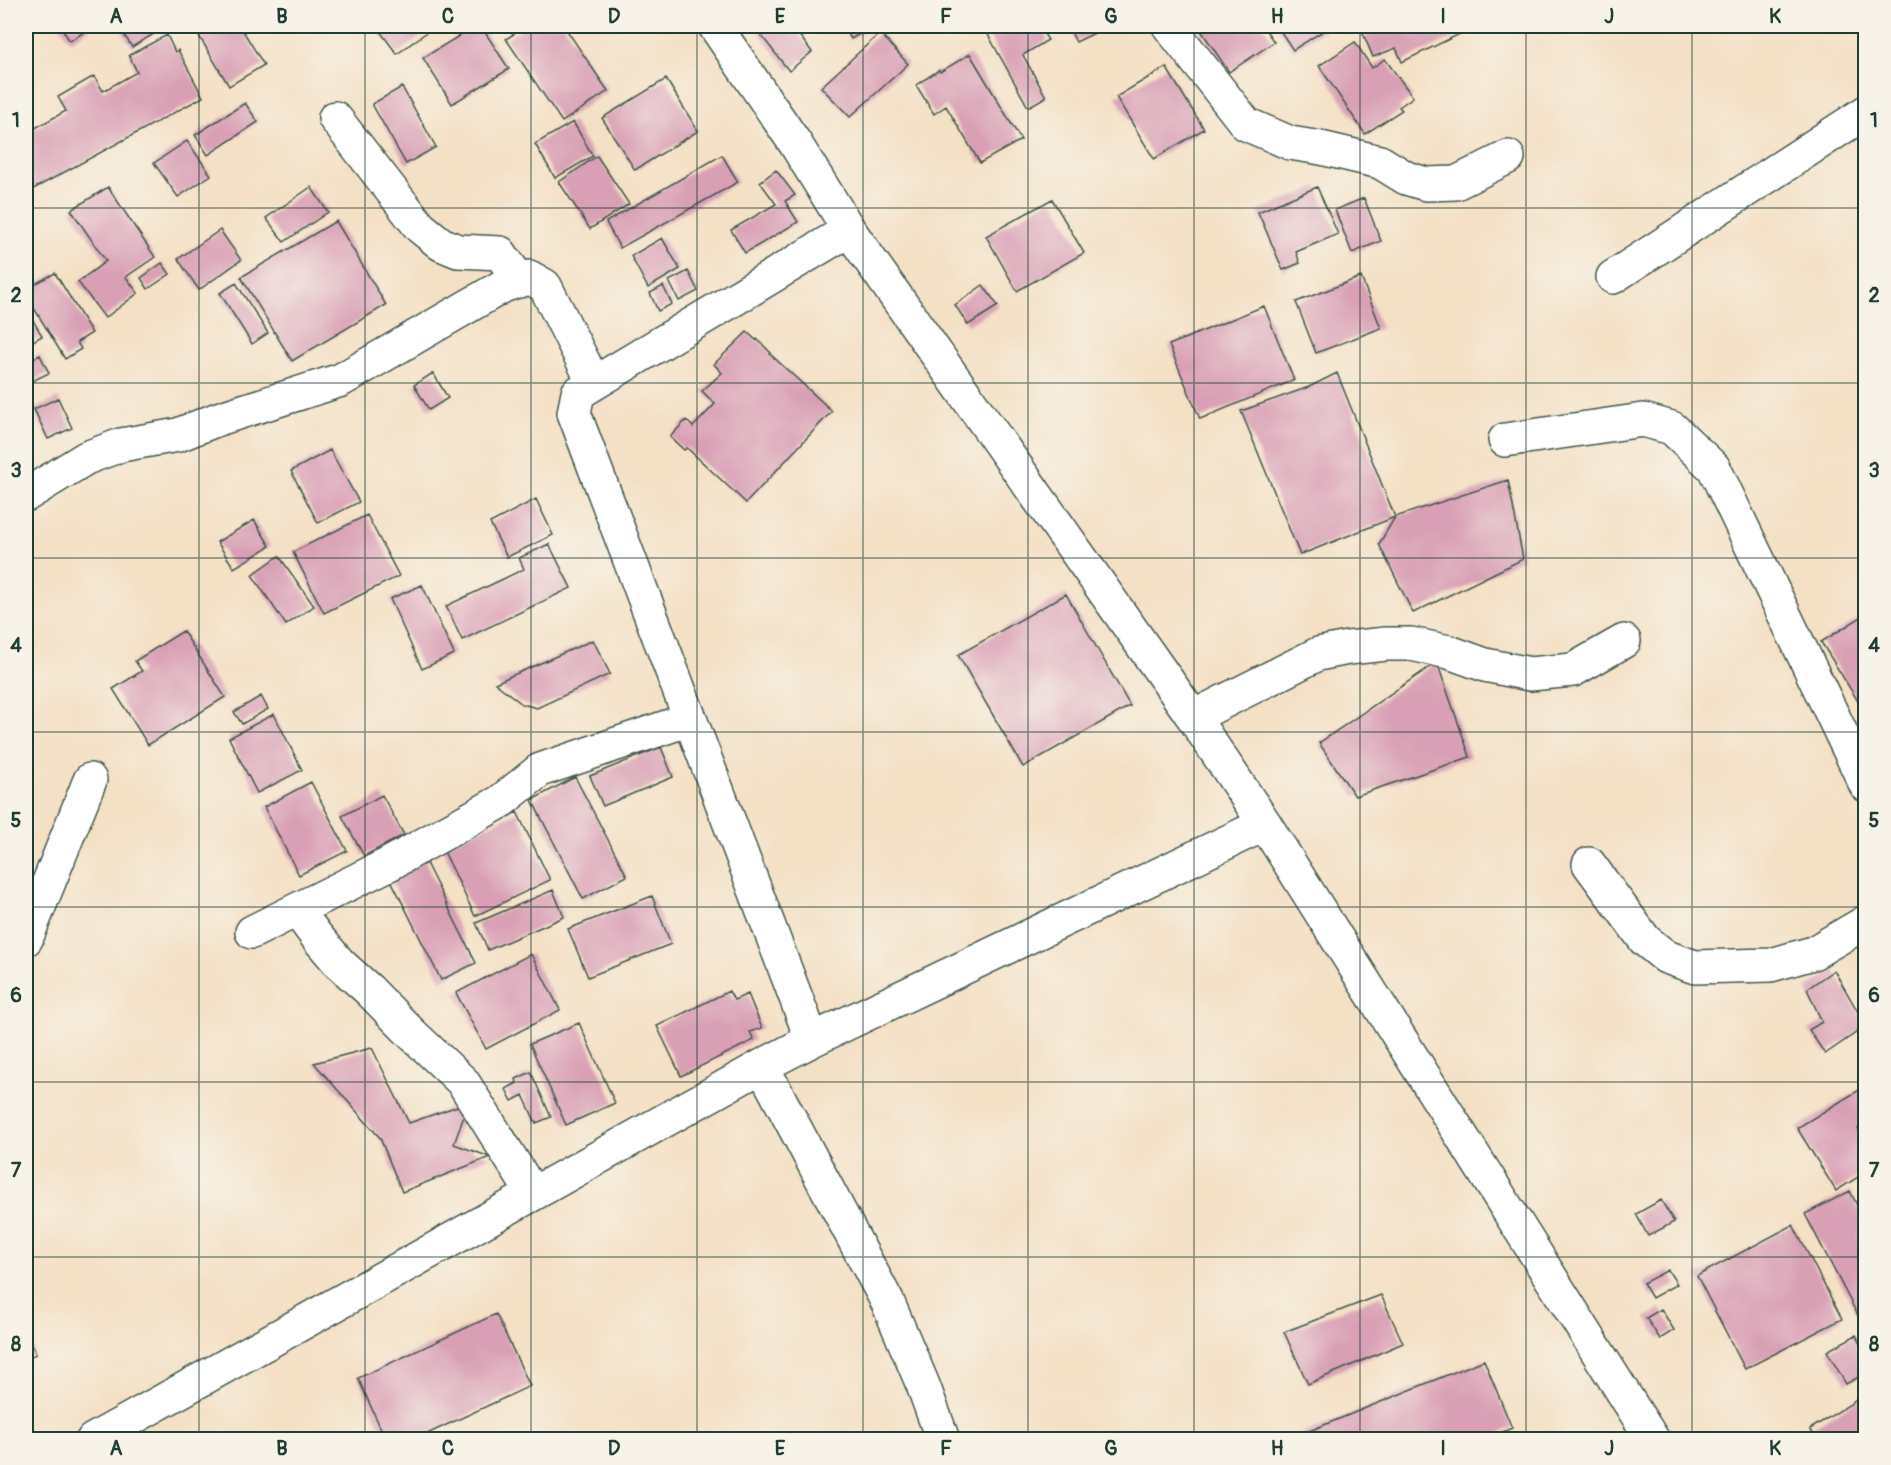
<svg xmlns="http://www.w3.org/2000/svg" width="1891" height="1465" viewBox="0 0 1891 1465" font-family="Pangolin,sans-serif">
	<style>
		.green { fill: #93d289; stroke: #59885e; stroke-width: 1.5 }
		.building { fill: #d9a0b5 }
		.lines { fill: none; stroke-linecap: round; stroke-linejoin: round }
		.minor-casing { stroke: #3f554a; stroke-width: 36 }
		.minor { stroke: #fff; stroke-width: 33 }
		.grid { fill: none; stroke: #1f3d34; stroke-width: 1.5; stroke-opacity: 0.55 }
		.neatline { fill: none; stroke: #1f3d34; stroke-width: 2 }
		.grid-label { font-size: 20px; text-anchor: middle; font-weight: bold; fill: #1f3d34 }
	</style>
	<rect width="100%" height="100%" fill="#f7f3e8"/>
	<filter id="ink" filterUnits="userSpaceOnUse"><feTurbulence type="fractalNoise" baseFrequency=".0167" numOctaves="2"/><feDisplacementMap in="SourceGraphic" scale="12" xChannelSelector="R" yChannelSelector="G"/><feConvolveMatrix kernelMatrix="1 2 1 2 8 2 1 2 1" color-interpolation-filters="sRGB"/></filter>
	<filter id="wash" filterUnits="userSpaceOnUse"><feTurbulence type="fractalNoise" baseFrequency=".008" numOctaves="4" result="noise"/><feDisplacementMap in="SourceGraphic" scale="24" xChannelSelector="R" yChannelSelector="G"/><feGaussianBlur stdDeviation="1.35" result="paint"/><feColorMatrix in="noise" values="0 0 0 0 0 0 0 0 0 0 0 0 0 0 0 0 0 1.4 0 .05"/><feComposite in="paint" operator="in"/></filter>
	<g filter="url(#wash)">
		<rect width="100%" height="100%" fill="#f4e0c5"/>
		<!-- green -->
		<path class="green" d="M277 1435 293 1439H240L247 1437Z"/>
		<g id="blocks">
			<!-- building -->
			<path class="building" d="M60 26H94L70 41Z
				M118 26H167L132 47Z
				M193 26H240L264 65 229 86Z
				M376 26H435L397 54Z
				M475 26H481L509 69 452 104 423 58Z
				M487 26H500L491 32Z
				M526 26H564L608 91 562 122 506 39Z
				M754 26H792L812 52 789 71Z
				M843 26H873L851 39Z
				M995 26H1039L1048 40 1023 55 1046 97 1028 107 986 31Z
				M1068 26H1106L1107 27 1076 42Z
				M1198 26H1263L1274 42 1229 72Z
				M1277 26H1331L1293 50Z
				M1360 26H1466L1468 30 1402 62 1396 48 1373 57Z
				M880 33 908 64 850 117 821 87Z
				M167 35 175 52 178 50 203 97 26 193V133L66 111 58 97 94 76 103 91 137 72 129 55Z
				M1355 42 1372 68 1385 59 1413 97 1399 107 1402 110 1365 134 1319 66Z
				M970 54 1021 140 980 163 946 106 934 114 916 85 939 70 940 72Z
				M1166 67 1204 129 1154 159 1116 97Z
				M666 79 698 131 635 170 602 118Z
				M402 87 436 147 406 164 372 104Z
				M245 103 258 122 208 155 195 135Z
				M573 122 593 156 555 178 535 144Z
				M187 141 211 175 178 197 154 163Z
				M722 155 738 182 620 248 606 222Z
				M597 156 629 204 590 229 559 182Z
				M776 170 795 195 785 201 798 222 745 253 731 230 776 204 760 182Z
				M108 187 155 257 126 277 138 293 105 318 78 282 106 261 71 210Z
				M311 187 328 212 284 242 266 218Z
				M1317 187 1338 234 1296 252 1300 263 1283 270 1258 212Z
				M1364 198 1381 241 1352 253 1335 210Z
				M1052 199 1084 253 1017 291 986 236Z
				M336 221 386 305 292 361 241 277Z
				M220 230 241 260 199 290 178 259Z
				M662 238 680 269 648 288 631 256Z
				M162 263 170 274 148 289 141 278Z
				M688 271 698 291 679 301 669 281Z
				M55 273 92 333 77 342 81 349 65 359 26 295V289Z
				M1361 277 1381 328 1316 353 1296 302Z
				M236 283 268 333 252 344 220 293Z
				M983 285 998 306 968 325 955 305Z
				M663 286 672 304 658 311 650 293Z
				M1264 306 1294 380 1200 419 1169 345Z
				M26 308 42 336 26 345Z
				M747 332 756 340 757 339 771 353 770 354 832 411 746 503 687 448 684 450 670 437 686 420 693 427 715 404 702 391 722 373 714 364Z
				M40 355 49 373 26 384V362Z
				M433 373 448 398 429 410 414 385Z
				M1337 373 1395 517 1300 555 1241 411 1309 387Z
				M58 398 72 428 48 439 34 409Z
				M330 450 359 502 318 523 291 471Z
				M1508 480 1523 559 1413 613 1379 544 1395 517Z
				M536 499 553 535 507 557 490 523Z
				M367 515 399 576 324 613 293 552Z
				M254 520 270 546 234 568 217 542Z
				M549 544 571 588 462 640 446 606 524 569 519 558Z
				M279 556 314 606 286 625 252 575Z
				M422 585 454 654 422 669 390 599Z
				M1066 594 1130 706 1023 767 958 655Z
				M1866 614V714L1821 642Z
				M183 631 225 697 148 745 113 689 142 671 135 661Z
				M593 640 610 674 537 708 522 704 495 683Z
				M1437 662 1470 757 1355 796 1319 743Z
				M261 696 268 709 242 724 234 712Z
				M274 714 302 770 257 793 229 738Z
				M661 747 673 777 603 806 590 776Z
				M575 777 627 876 583 899 532 800Z
				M311 782 347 851 299 875 264 807Z
				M382 795 404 835 364 856 342 816Z
				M517 812 550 880 475 916 442 847Z
				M425 861 476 963 441 980 390 878Z
				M553 890 564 917 488 950 476 923Z
				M652 896 671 944 588 977 568 929Z
				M531 954 560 1010 486 1049 456 993Z
				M1834 970 1866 1026 1825 1054 1809 1030 1822 1022 1807 989Z
				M729 991 734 1000 748 994 762 1028 750 1032 754 1040 681 1076 657 1026Z
				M579 1023 615 1103 566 1125 530 1044Z
				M372 1048 409 1123 469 1102 454 1144 490 1157 402 1192 380 1138 314 1063Z
				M531 1072 551 1117 536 1123 523 1095 512 1101 506 1089 517 1083 516 1079Z
				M1864 1087 1866 1124 1858 1129 1866 1141V1172L1836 1191 1797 1128Z
				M1850 1191 1862 1215 1866 1213V1331L1805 1214Z
				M1661 1200 1674 1222 1648 1236 1636 1214Z
				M1793 1225 1842 1319 1745 1369 1697 1276Z
				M1668 1270 1677 1284 1652 1298 1643 1283Z
				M1381 1295 1403 1343 1308 1384 1284 1332Z
				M1661 1309 1674 1330 1660 1339 1646 1318Z
				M496 1314 530 1386 414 1440H386L358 1378Z
				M26 1332 36 1354 26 1359Z
				M1856 1335 1866 1353V1373L1846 1384 1827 1351Z
				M1484 1360 1512 1428 1483 1440H1287Z
				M1866 1394V1440H1817L1810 1429Z"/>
		</g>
	</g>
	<g filter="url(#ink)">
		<use href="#blocks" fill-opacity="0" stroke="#3f554a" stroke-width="1.5"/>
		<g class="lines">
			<defs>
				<path id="minor" d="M715 26 795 143 849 230 1193 717 1265 824 1653 1440
					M1169 26 1246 124 1290 143 1321 148 1380 162 1406 178 1426 184 1456 183 1508 157
					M335 118 420 227 441 244 458 251 500 253 520 281
					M1613 277 1866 112
					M1505 440 1643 420 1672 428 1714 468 1866 785
					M26 495 86 458 121 445 178 435 218 419 341 380 503 286 529 277 545 286 594 383
					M1193 717 1318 654 1348 648 1386 644H1411L1449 652 1485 665 1530 674 1573 670 1624 641
					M1589 864 1645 940 1666 957 1695 967 1771 965 1813 953 1866 922
					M297 910 317 937 340 964 369 990 410 1032 463 1082 533 1194
					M252 932 389 864 500 802 540 770 690 719
					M26 939 90 780
					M812 1040 574 413 578 393 849 230
					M762 1066 888 1303 923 1385 943 1440
					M93 1440 762 1066 812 1040 1265 824"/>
			</defs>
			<!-- minor casing -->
			<use href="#minor" class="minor-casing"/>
			<!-- minor -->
			<use href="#minor" class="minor"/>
		</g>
	</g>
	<!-- grid -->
	<path class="grid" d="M199 26V1440M365 26V1440M531 26V1440M697 26V1440M863 26V1440M1028 26V1440M1194 26V1440M1360 26V1440M1526 26V1440M1692 26V1440M26 208H1866M26 383H1866M26 558H1866M26 732H1866M26 907H1866M26 1082H1866M26 1257H1866"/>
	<!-- margin -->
	<rect width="1891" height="1465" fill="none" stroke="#f7f3e8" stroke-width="66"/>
	<rect x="33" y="33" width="1825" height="1399" class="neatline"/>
	<g class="grid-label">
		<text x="116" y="23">A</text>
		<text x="282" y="23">B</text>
		<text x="448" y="23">C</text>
		<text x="614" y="23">D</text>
		<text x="780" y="23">E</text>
		<text x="946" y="23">F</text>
		<text x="1111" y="23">G</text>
		<text x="1277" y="23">H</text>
		<text x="1443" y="23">I</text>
		<text x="1609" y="23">J</text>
		<text x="1775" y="23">K</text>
		<text x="16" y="127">1</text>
		<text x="1874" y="127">1</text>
		<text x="16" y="302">2</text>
		<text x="1874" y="302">2</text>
		<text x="16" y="477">3</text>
		<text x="1874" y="477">3</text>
		<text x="16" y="652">4</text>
		<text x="1874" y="652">4</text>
		<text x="16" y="827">5</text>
		<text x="1874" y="827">5</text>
		<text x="16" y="1002">6</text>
		<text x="1874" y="1002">6</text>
		<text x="16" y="1177">7</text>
		<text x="1874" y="1177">7</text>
		<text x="16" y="1351">8</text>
		<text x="1874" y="1351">8</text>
		<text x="116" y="1455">A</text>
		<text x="282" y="1455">B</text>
		<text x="448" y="1455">C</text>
		<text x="614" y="1455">D</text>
		<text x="780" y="1455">E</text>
		<text x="946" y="1455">F</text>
		<text x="1111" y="1455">G</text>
		<text x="1277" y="1455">H</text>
		<text x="1443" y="1455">I</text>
		<text x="1609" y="1455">J</text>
		<text x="1775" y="1455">K</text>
	</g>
</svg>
